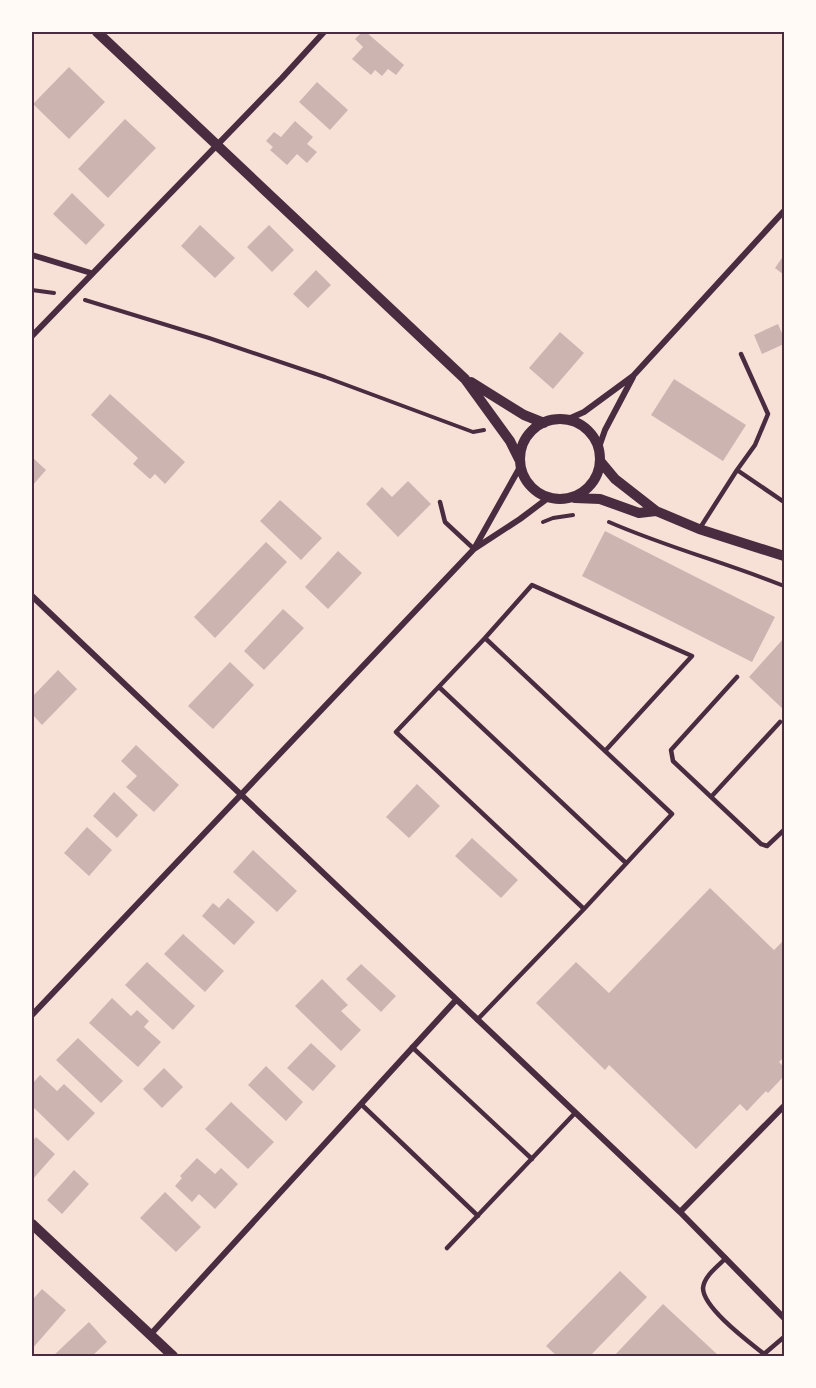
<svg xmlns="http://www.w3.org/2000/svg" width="816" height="1388" viewBox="0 0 816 1388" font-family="'DM Sans',sans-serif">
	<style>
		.building { fill: #ccb4b1 }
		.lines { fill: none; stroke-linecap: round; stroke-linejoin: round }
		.path { stroke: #4a2c40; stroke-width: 4 }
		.service { stroke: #4a2c40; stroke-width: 4.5 }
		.minor { stroke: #4a2c40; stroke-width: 6 }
		.tertiary { stroke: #4a2c40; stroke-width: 10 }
		.neatline { fill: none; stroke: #4a2c40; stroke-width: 2 }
	</style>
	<rect width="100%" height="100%" fill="#f7e1d7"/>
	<!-- building -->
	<path class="building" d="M362 32H366L404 65 396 75 388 69 382 76 375 70 371 75 352 59 363 47 355 39Z
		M69 67 105 102 69 139 33 104Z
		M317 82 348 110 330 130 299 102Z
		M125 119 156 148 108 198 78 169Z
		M295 121 313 137 307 144 317 152 307 163 297 154 287 165 270 150 273 147 266 141 274 132 281 137Z
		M72 193 105 225 86 245 53 214Z
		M200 225 235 258 215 278 181 246Z
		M269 225 294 250 272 272 247 247Z
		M784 255V275L775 268Z
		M316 270 331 285 308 308 293 294Z
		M778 324 784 338V344L762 354 754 335Z
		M560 332 584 353 553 389 529 368Z
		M674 379 746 425 723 461 651 415Z
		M110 394 185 462 165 484 155 474 150 479 133 464 138 458 91 415Z
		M32 457 46 470 32 486Z
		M408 481 431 504 398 537 366 504 382 487 392 497Z
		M280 500 322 538 301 560 260 521Z
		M605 531 775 617 752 662 582 576Z
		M266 542 287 562 215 638 194 617Z
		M338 551 362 573 328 609 305 587Z
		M283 609 304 628 264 670 244 651Z
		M784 638V710L749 677Z
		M230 662 254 685 213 729 188 706Z
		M58 670 77 689 42 725 32 714V697Z
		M136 745 179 785 154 812 126 787 137 776 121 761Z
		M417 784 440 806 409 838 386 817Z
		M114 792 138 815 117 838 93 816Z
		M87 827 112 850 89 876 64 853Z
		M472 838 518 880 501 898 455 856Z
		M253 850 297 891 277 912 233 872Z
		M710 888 774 950 784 940V1057L779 1062 784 1067V1076L768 1093 766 1091 747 1111 740 1104 696 1149 609 1065 605 1070 536 1003 576 962 609 993Z
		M228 898 255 922 234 945 202 916 213 903 219 908Z
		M183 934 224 971 205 992 164 954Z
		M147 962 195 1006 173 1030 125 985Z
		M361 964 396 996 381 1012 346 979Z
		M322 979 348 1005 341 1011 361 1030 341 1051 295 1006Z
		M112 998 131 1016 137 1010 149 1021 144 1027 161 1042 138 1067 89 1023Z
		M78 1038 123 1081 101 1103 56 1060Z
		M311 1043 336 1066 313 1091 287 1068Z
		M266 1066 303 1102 286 1121 248 1085Z
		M164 1068 183 1087 162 1108 143 1089Z
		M40 1075 57 1091 64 1084 95 1113 68 1141 32 1106V1084Z
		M231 1102 274 1142 248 1169 205 1129Z
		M36 1137 55 1154 32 1180V1142Z
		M197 1158 215 1174 221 1168 238 1184 215 1209 199 1194 192 1202 175 1186 182 1178 180 1176Z
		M74 1170 89 1184 62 1214 47 1200Z
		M165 1192 201 1227 176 1252 140 1218Z
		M620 1271 647 1297 590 1356H557L546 1346Z
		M42 1289 66 1310 32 1349V1295L34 1298Z
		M663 1304 719 1356H614Z
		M89 1322 107 1342 92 1356H53Z"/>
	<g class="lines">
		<!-- path -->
		<path class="path" d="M32 290 54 293
			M85 300 209 338 325 377 473 432 484 430
			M543 522 553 518 573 515
			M609 522C666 547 727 563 784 586"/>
		<!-- service -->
		<path class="service" d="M737 470 755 445 768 414 741 354
			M440 502 445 522 474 549
			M700 528 737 470 784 502
			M485 638 532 585 692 656 605 751
			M737 677 671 750 673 761 761 844 767 846 784 830
			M439 687 626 863
			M711 797 780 722
			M477 1020 584 909 672 814 485 638 396 732 584 909
			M412 1047 532 1159
			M361 1104 478 1216
			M447 1248 575 1113
			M726 1258C718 1266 704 1276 703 1288 703 1308 749 1342 764 1354L784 1337"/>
		<!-- minor -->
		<path class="minor" d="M32 255 91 273
			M32 336 282 78 324 32
			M566 420 584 412 633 376 784 211
			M598 450 605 430 633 377
			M474 549 520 519 548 498
			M32 596 680 1212 784 1318
			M32 1015 474 549 520 467
			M680 1212 784 1106
			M150 1335 456 1000"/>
		<!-- tertiary -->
		<path class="tertiary" d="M97 32 465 379 510 441 520 461
			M471 382 524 415 544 423
			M520 459a40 40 0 1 1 80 0a40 40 0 1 1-80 0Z
			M600 461 615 479 656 511 699 529 784 556
			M575 498 600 499 639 513 656 511
			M32 1224 173 1356"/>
	</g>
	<!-- border -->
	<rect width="816" height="1388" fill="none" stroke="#fffaf5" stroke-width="66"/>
	<rect x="33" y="33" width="750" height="1322" class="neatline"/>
</svg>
